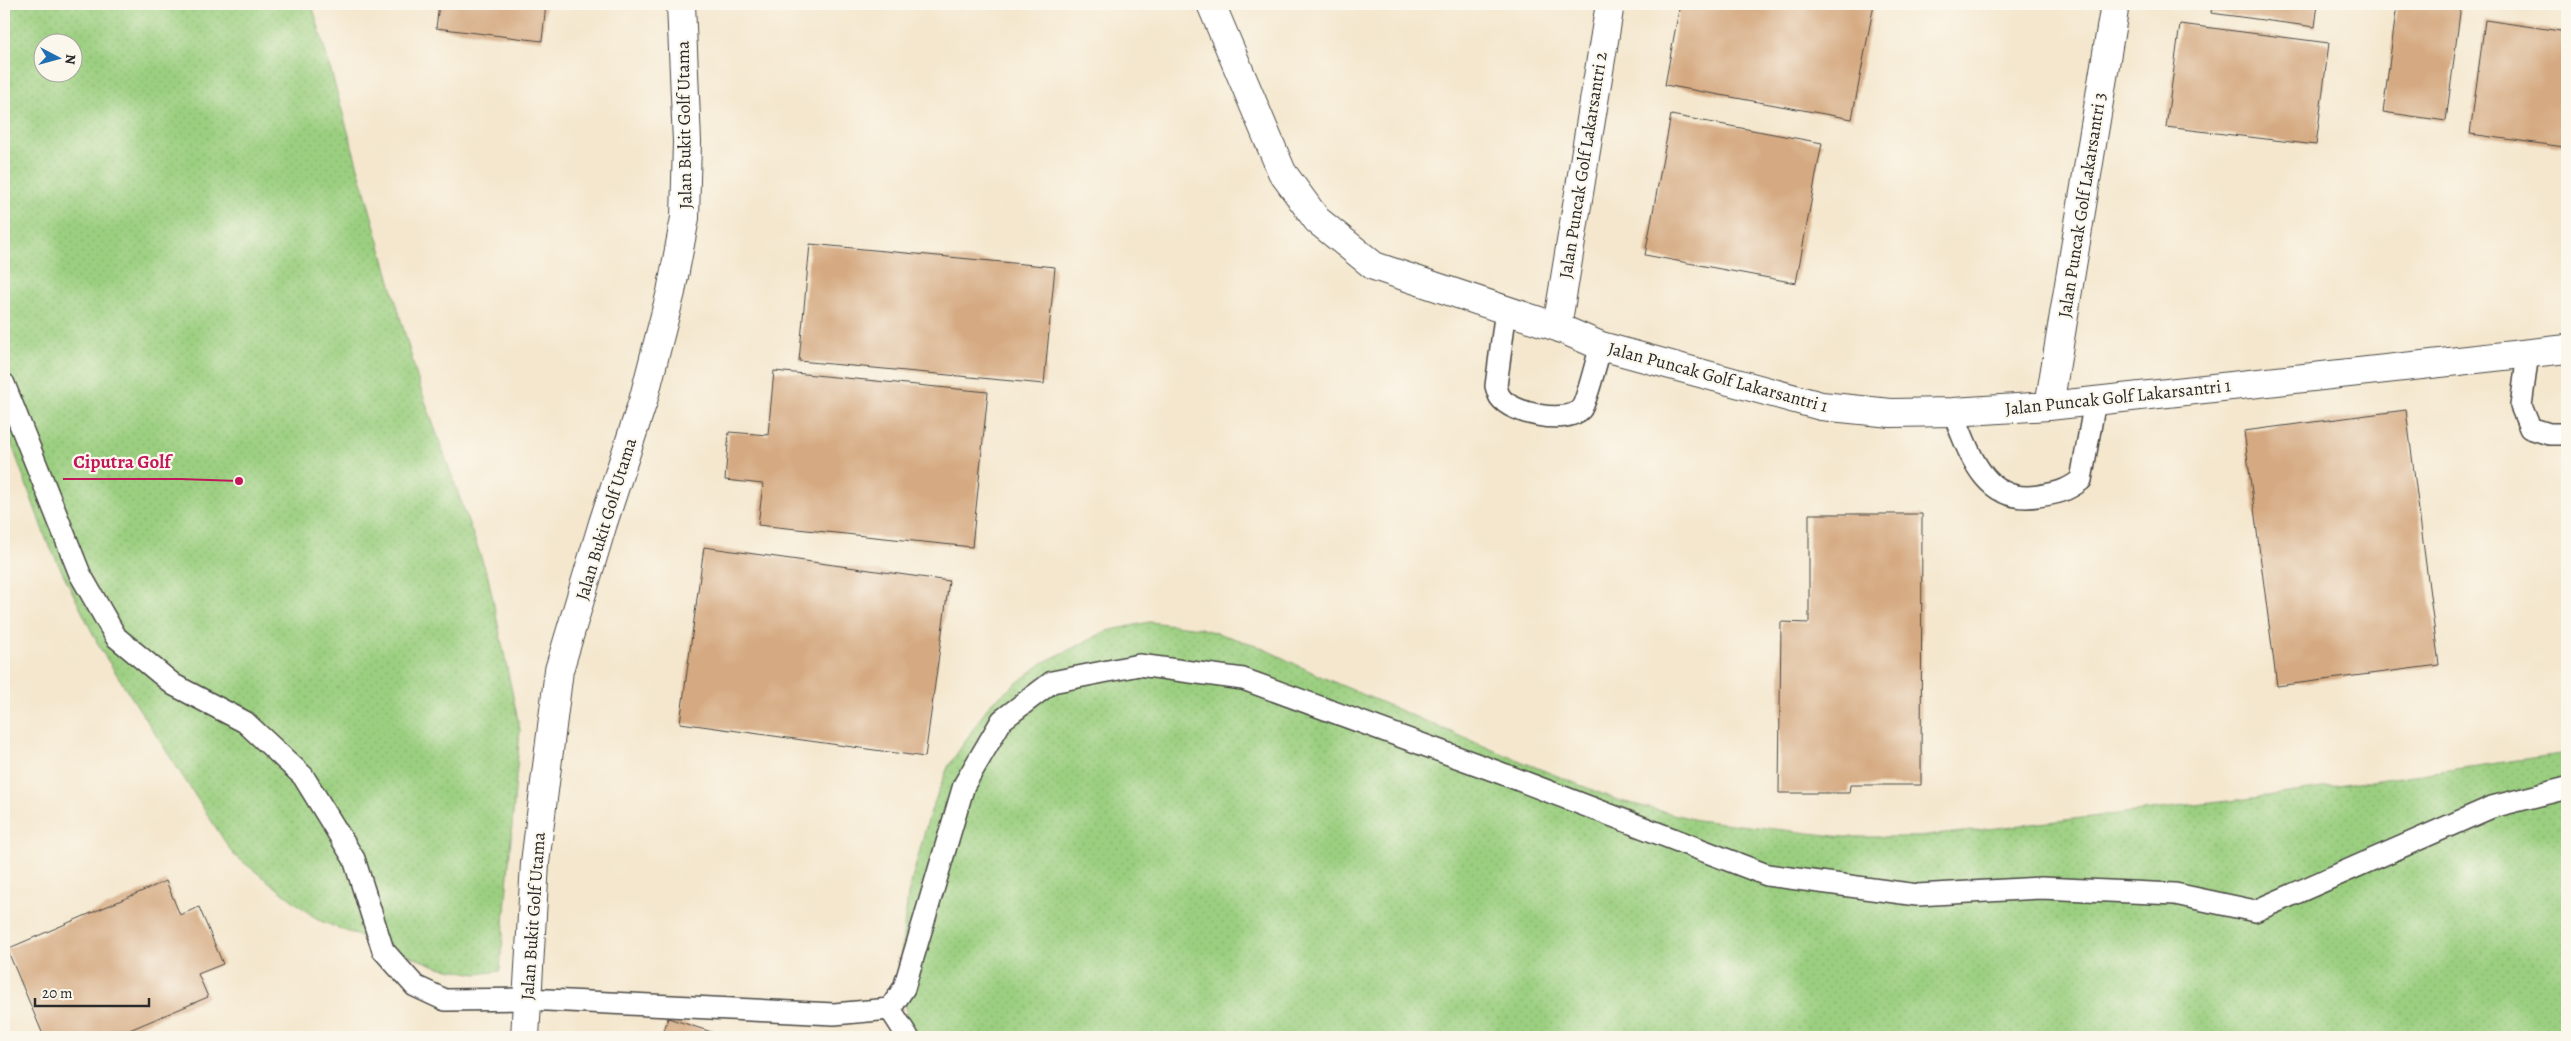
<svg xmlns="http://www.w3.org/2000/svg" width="2571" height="1041" viewBox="0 0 2571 1041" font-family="Alegreya,serif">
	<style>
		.grass { fill: url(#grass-dots); stroke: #637d56; fill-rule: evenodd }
		.building { fill: #d5aa82 }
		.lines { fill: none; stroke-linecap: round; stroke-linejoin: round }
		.lane-casing { stroke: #494743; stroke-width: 24 }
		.street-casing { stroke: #494743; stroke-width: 30 }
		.secondary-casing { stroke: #494743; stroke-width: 30 }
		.lane { stroke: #fff; stroke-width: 21 }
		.street { stroke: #fff; stroke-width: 28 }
		.secondary { stroke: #fff; stroke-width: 28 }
		.labels { text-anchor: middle; stroke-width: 4.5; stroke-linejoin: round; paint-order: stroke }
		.street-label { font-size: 18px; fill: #2b2b2b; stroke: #fbf7ec }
		.leader { fill: none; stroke: #c2185b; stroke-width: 2 }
		.callout-dot { fill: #c2185b; stroke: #fbf7ec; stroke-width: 2 }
		.callout-label { font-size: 19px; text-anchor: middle; font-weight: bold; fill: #c2185b; stroke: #fbf7ec; stroke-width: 4.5; stroke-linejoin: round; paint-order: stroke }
	</style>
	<defs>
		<pattern id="grass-dots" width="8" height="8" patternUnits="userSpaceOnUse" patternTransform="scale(1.25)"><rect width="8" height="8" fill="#9bcf80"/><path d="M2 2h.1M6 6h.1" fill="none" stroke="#86b26f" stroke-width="1.8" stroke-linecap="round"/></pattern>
	</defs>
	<rect width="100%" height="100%" fill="#fbf7ec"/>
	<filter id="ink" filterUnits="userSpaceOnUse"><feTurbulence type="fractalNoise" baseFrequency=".02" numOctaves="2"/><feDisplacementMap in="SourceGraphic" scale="10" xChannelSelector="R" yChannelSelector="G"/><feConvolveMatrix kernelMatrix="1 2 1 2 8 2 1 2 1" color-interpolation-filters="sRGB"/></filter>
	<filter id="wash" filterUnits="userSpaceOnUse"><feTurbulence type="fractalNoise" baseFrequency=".0096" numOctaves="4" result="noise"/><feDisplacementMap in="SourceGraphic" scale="20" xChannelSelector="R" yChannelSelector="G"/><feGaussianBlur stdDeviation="1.12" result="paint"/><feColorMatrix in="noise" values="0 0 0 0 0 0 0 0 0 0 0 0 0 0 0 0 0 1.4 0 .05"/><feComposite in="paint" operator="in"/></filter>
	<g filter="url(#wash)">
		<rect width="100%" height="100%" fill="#f4e7ce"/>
		<!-- grass -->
		<path class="grass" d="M4 4H312L419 384 488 577 520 730 500 971 476 974 438 967 318 920 233 854 101 650 46 539 4 423ZM42 42H72V72H42Z
			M1149 622 1200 628 1256 645 1322 677 1493 750 1617 800 1697 820 1844 837H1919L2246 799 2567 753V1037H919L907 1019 900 961 908 894 929 816 948 767 989 705 1042 663 1107 631Z"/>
		<g id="blocks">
			<!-- building -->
			<path class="building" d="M439 4H546L542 41 436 28Z
				M1680 4H1874L1852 119 1665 85Z
				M2212 4H2318L2315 27 2211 13Z
				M2397 4 2461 5 2446 121 2383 112Z
				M2485 20 2567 32V122L2564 147 2470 134Z
				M2180 24 2329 43 2316 145 2166 127Z
				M1671 115 1822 143 1796 283 1645 255Z
				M810 244 1055 267 1044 384 799 361Z
				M774 371 988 392 972 547 758 525 763 484 725 480 729 432 768 435Z
				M2406 410 2439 665 2277 686 2244 431Z
				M1809 514H1922L1921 785H1850L1849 793H1779L1781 622 1809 623Z
				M704 547 949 581 925 757 680 723Z
				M166 881 180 915 199 907 223 964 198 974 208 997 113 1037H44L7 949Z
				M668 1018 727 1037H662Z"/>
		</g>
	</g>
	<g filter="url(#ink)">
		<use href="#blocks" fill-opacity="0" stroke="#494743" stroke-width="1"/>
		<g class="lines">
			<defs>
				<path id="lane" d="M1506 309 1496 386C1497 389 1498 394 1500 397 1512 414 1566 425 1581 409 1587 401 1597 358 1601 346
					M2528 353 2521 406 2530 428 2549 434H2567
					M4 384 80 574 116 637 174 685 245 722 303 776 354 859 383 950 415 986 445 1000 527 999 834 1014 890 1009 904 988 964 785 1002 720 1052 682 1139 665 1243 679 1498 772 1767 875 1917 895 2041 888 2175 894 2255 911 2492 807 2567 788
					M1953 412C1969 452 1984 505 2038 496 2057 493 2065 492 2081 480L2095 401
					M890 1009 908 1037"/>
				<path id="street" d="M1211 4 1282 172 1317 220 1374 266 1557 327 1601 346 1821 406 1891 413 1953 412 2049 406 2567 349
					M1557 327 1610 4
					M2049 406 2115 4"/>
				<path id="secondary" d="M525 1037 535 863 559 670 603 523 643 401 671 292 685 218 687 142 681 4"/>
			</defs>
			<!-- lane casing -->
			<use href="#lane" class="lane-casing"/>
			<!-- street casing -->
			<use href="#street" class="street-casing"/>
			<!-- secondary casing -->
			<use href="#secondary" class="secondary-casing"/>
			<!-- lane -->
			<use href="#lane" class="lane"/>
			<!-- street -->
			<use href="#street" class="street"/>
			<!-- secondary -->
			<use href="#secondary" class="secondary"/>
		</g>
	</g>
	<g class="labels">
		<!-- street labels -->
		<g class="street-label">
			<text transform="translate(684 125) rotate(-91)" y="6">Jalan Bukit Golf Utama</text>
			<text transform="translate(1583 165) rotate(-81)" y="6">Jalan Puncak Golf Lakarsantri 2</text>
			<text transform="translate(2082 205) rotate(-81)" y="6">Jalan Puncak Golf Lakarsantri 3</text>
			<text transform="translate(1718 377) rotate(15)" y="6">Jalan Puncak Golf Lakarsantri 1</text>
			<text transform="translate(2118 397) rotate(-6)" y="6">Jalan Puncak Golf Lakarsantri 1</text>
			<text transform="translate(606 519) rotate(-73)" y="6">Jalan Bukit Golf Utama</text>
			<text transform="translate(533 916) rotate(-86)" y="6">Jalan Bukit Golf Utama</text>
		</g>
	</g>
	<!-- callouts -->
	<path class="leader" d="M239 481L180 479H63"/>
	<circle class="callout-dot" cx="239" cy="481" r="5"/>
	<g class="callout-label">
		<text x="122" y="468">Ciputra Golf</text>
	</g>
	<!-- margin -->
	<rect width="2571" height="1041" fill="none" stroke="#fbf7ec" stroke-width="20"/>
	<!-- north arrow -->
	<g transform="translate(58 58) rotate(96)"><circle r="24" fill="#fbf7ec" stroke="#a8a59f"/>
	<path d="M0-4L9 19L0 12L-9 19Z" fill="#1f6fb2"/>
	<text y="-8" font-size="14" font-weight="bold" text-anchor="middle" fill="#2b2b2b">N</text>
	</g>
	<!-- scale -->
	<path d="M35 998v8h114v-8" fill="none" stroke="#2b2b2b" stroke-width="2.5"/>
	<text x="42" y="998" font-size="15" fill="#2b2b2b" stroke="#fbf7ec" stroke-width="4" paint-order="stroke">20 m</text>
</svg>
